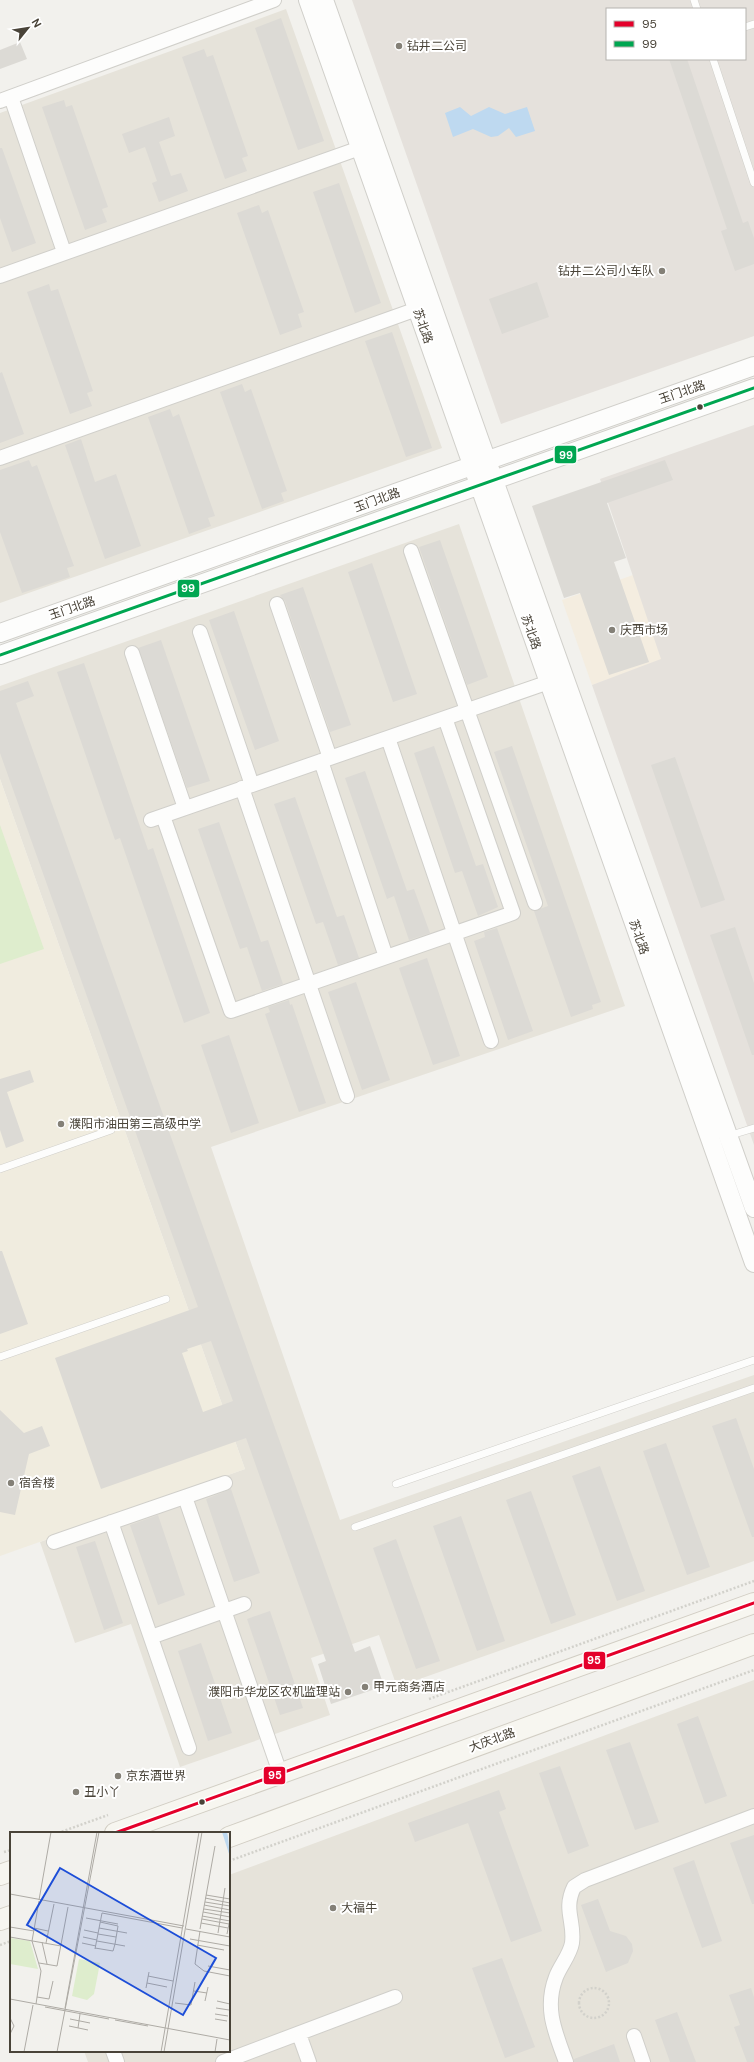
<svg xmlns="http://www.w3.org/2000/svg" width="754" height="2062" viewBox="0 0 754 2062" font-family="'DM Sans','Noto Sans SC',sans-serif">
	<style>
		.residential { fill: #e6e3da }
		.commercial { fill: #f4ede0 }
		.industrial { fill: #e5e1dc; fill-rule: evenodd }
		.education { fill: #f0ecdf }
		.green { fill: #deedcd }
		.water { fill: #bed9f0 }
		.building { fill: #dcdad5; fill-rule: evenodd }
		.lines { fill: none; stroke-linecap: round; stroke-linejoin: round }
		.service-casing { stroke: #d0cfca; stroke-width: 8 }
		.minor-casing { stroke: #d0cfca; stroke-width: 16 }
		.tertiary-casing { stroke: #d0cfca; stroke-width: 20 }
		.secondary-casing { stroke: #d2cec4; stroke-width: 22 }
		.path { stroke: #d2d1cb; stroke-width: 2.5; stroke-dasharray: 2 2; stroke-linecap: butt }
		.service { stroke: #fdfdfc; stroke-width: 7 }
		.minor { stroke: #fdfdfc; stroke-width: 14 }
		.tertiary { stroke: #fdfdfc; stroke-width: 18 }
		.secondary { stroke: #f7f6f0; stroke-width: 20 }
		.bus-1-casing { stroke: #fff; stroke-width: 6 }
		.bus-2-casing { stroke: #fff; stroke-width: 6 }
		.bus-1 { stroke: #e4002b; stroke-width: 3 }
		.bus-2 { stroke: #00a651; stroke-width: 3 }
		.poi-dot { fill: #848077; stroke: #fff; stroke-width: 1.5 }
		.bus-dot { fill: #494338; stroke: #fff; stroke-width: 1.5 }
		.labels { text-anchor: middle; stroke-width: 4; stroke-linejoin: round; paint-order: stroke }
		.poi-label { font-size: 12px; fill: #494338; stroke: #fff; text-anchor: start }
		.street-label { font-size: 12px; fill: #494338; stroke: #fff }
		.inset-road { fill: none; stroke: #aeaba5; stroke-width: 1 }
		.view { fill: #1d4ed8; fill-opacity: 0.15; stroke: #1d4ed8; stroke-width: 2 }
		.inset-edge { fill: none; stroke: #494338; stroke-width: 2 }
		.line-badge { stroke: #fff; stroke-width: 1.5 }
		.badge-label { font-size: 11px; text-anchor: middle; font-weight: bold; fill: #fff }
	</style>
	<rect width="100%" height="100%" fill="#f2f1ed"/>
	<!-- residential -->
	<path class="residential" d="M286 9 442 448 0 603V113Z
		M459 524 625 1006 211 1147 340 1520 754 1375V1561L397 1687 379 1635 311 1658 330 1715 180 1767 131 1624 75 1643 40 1542 245 1469 0 779V686Z
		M754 1680V2062H88L84 2051H229V1875Z"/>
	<!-- commercial -->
	<path class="commercial" d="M633 575 662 660 592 685 562 600Z"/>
	<!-- industrial -->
	<path class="industrial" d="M352 0H754V336L501 424ZM607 9H745V59H607Z
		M754 425V1145L592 685 661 659 600 479Z"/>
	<!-- education -->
	<path class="education" d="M0 779 245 1469 0 1556Z"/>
	<!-- green -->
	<path class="green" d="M0 825 44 949 0 964Z"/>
	<!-- water -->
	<path class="water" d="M460 107 471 116 489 107 505 114 527 107 535 131 516 137 509 128 498 136 491 137 473 129 453 137 445 113Z"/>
	<!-- building -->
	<path class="building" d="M281 18 324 141 298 150 255 28Z
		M20 42 27 59 0 69V50Z
		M204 49 207 57 213 55 248 156 242 158 247 171 225 179 182 57Z
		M669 59H687L743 223 748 221 754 238V264L735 271 721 231 727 229Z
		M64 100 66 107 72 105 108 207 102 209 107 222 85 230 42 107Z
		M169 117 175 136 159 142 171 176 181 173 188 191 159 202 152 183 157 181 145 147 129 153 122 134Z
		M0 148H2L36 243 12 252 0 218Z
		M339 183 381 303 355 313 313 192Z
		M259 205 262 213 268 210 304 312 298 314 302 327 280 335 237 213Z
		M537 282 549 317 502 334 489 299Z
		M49 284 51 291 58 289 93 391 87 393 92 406 70 414 27 292Z
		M392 332 432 448 406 457 365 341Z
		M2 372 24 434 0 443V373Z
		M242 384 245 392 251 389 287 491 281 493 284 501 262 509 220 392Z
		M170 409 173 417 179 414 215 516 208 518 211 526 189 534 148 417Z
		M81 439 95 482 116 474 141 546 105 559 65 445Z
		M29 460 32 467 37 465 74 566 67 568 70 577 22 593 0 532V470Z
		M665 460 673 480 607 503 626 558 614 562 649 662 609 675 580 593 564 598 532 506Z
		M440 540 488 677 467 685 419 547Z
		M372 563 417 694 393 702 348 572Z
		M303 587 351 725 330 732 285 601 280 595Z
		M234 611 279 741 255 750 209 620Z
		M161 640 210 781 187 788 138 648Z
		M84 663 148 850 153 848 210 1013 184 1023 120 838 115 840 57 672Z
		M28 681 34 696 16 703 355 1652 370 1646 384 1686 331 1704 318 1664 326 1661 246 1438 101 1489 55 1358 198 1307 0 753V691ZM211 1341 233 1401 203 1412 182 1353 188 1351 187 1349Z
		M434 746 476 866 483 864 498 907 478 916 462 871 455 873 414 753Z
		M512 746 601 1002 592 1005 593 1009 571 1017 534 911 548 906 494 752Z
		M675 757 725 900 701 908 651 765Z
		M365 771 407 891 414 889 430 933 409 940 394 896 387 899 345 778Z
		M295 797 337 917 344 915 359 958 338 965 323 922 316 924 274 804Z
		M219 822 261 942 268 940 283 984 262 991 247 947 240 949 198 829Z
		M735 927 754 983V1055H752L710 935Z
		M497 928 533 1031 508 1040 474 941 485 937 484 932Z
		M427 958 460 1056 433 1065 399 968Z
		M356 982 390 1080 362 1090 328 992Z
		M289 1000 290 1005 292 1004 326 1103 299 1112 265 1014 270 1012 268 1007Z
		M229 1035 259 1123 231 1133 201 1045Z
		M30 1070 34 1082 7 1092 24 1141 6 1148 0 1130V1079Z
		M0 1251H2L28 1324 0 1334Z
		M0 1410 24 1433 42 1426 50 1446 29 1454 15 1515 0 1512Z
		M736 1418 754 1469V1537H752L712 1426Z
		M666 1443 710 1567 687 1575 643 1451Z
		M600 1466 645 1591 617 1601 572 1476Z
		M231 1489 260 1573 234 1582 206 1499Z
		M531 1491 576 1615 551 1624 506 1500Z
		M158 1515 185 1595 158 1605 130 1525Z
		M461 1516 505 1641 477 1651 433 1526Z
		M396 1539 440 1661 416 1669 373 1548Z
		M95 1541 123 1623 104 1630 76 1547Z
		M270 1611 303 1708 280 1715 247 1619Z
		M201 1643 232 1733 208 1741 178 1651Z
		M698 1716 727 1796 705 1804 677 1724Z
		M630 1742 659 1822 635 1830 606 1750Z
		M560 1766 589 1846 568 1854 539 1773Z
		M499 1790 506 1809 499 1812 542 1931 511 1942 468 1823 415 1842 408 1823Z
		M754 1835V1904H752L730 1843Z
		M694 1860 722 1941 702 1948 673 1868Z
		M598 1899 610 1931 626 1936 632 1944 633 1951 628 1963 606 1972 581 1905Z
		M502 1958 535 2047 505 2058 472 1968Z
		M751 1988 754 1997V2062H747L734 2027 740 2025 729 1995Z
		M677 2012 696 2062H670L655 2020Z
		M614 2044 620 2062H574V2059Z"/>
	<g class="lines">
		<defs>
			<path id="service" d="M694 0 697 9
				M745 27 754 24
				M713 59 754 183
				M728 1136 754 1128
				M0 1169 111 1130
				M0 1357 166 1299
				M396 1484 754 1360
				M355 1527 754 1388"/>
			<path id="minor" d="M11 97 64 252
				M0 101 274 0
				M0 276 360 148
				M0 458 417 309
				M411 551 535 903
				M277 604 330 758
				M200 632 252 785
				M132 653 185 808
				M388 738 491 1041
				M321 761 386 957
				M242 788 347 1096
				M163 816 231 1011 513 913 445 718
				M151 820 549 682
				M185 1497 280 1773
				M111 1522 189 1748
				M54 1542 225 1483
				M151 1637 244 1604
				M299 2034 309 2062
				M634 2036 643 2062
				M113 2051 117 2062
				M223 2062 395 1997
				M566 2062C555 2032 544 2008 556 1977 560 1966 570 1955 572 1943 575 1921 563 1910 574 1887L585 1880 754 1816"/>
			<path id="tertiary" d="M308 0 754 1263
				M324 0 487 461 754 1208
				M0 633 754 366
				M0 655 754 388"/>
			<path id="secondary" d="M115 1833 754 1603
				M229 1837 754 1644
				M0 1875 11 1871
				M0 1920 11 1916"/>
		</defs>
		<!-- service casing -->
		<use href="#service" class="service-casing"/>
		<!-- minor casing -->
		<use href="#minor" class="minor-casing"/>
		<!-- tertiary casing -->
		<use href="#tertiary" class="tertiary-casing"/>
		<!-- secondary casing -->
		<use href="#secondary" class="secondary-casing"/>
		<!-- path -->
		<path class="path" d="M429 1699 754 1581
			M58 1833 108 1815
			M4 1852 11 1850
			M229 1861 754 1670
			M0 1945 11 1941
			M579 2003a15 15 0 1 1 30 0a15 15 0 1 1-30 0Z"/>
		<!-- service -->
		<use href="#service" class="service"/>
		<!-- minor -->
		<use href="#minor" class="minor"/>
		<!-- tertiary -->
		<use href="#tertiary" class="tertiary"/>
		<!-- secondary -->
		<use href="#secondary" class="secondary"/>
		<defs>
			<path id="bus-1" d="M115 1833 754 1603"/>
			<path id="bus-2" d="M0 655 754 388"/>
		</defs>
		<!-- bus-1 casing -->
		<use href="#bus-1" class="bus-1-casing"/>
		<!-- bus-2 casing -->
		<use href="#bus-2" class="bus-2-casing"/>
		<!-- bus-1 -->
		<use href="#bus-1" class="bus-1"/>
		<!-- bus-2 -->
		<use href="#bus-2" class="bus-2"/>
	</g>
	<!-- markers -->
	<g class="poi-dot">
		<circle cx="399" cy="46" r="4"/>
		<circle cx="662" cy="271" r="4"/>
		<circle cx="612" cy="630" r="4"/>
		<circle cx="61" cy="1124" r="4"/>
		<circle cx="11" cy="1483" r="4"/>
		<circle cx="365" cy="1687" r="4"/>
		<circle cx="348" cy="1692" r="4"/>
		<circle cx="118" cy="1776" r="4"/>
		<circle cx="76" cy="1792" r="4"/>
		<circle cx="333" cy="1908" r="4"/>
	</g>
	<g class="bus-dot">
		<circle cx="700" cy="407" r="3.5"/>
		<circle cx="202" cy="1802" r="3.5"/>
	</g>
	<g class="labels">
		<!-- poi labels -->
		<g class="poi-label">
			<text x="407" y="50">钻井二公司</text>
			<text x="654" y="275" text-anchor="end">钻井二公司小车队</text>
			<text x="620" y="634">庆西市场</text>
			<text x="69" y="1128">濮阳市油田第三高级中学</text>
			<text x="19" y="1487">宿舍楼</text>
			<text x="373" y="1691">甲元商务酒店</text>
			<text x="340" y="1696" text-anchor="end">濮阳市华龙区农机监理站</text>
			<text x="126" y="1780">京东酒世界</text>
			<text x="84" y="1796">丑小丫</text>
			<text x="341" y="1912">大福牛</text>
		</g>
		<!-- street labels -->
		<g class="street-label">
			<text transform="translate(423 326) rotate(71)" y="4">苏北路</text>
			<text transform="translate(682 392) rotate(-19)" y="4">玉门北路</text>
			<text transform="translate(377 500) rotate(-20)" y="4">玉门北路</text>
			<text transform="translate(72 608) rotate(-19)" y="4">玉门北路</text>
			<text transform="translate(531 632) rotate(71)" y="4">苏北路</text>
			<text transform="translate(639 937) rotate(71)" y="4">苏北路</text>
			<text transform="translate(492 1740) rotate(-20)" y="4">大庆北路</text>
		</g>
	</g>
	<!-- overview -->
	<g transform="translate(10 1832)">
		<rect width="220" height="220" fill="#f2f1ed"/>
		<path d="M0 106 20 109 28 137 0 132ZM69 127 90 131 84 162 77 168 62 164Z" fill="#deedcd"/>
		<path d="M212 0H217L218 5 220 25Z" fill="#bed9f0"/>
		<path class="inset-road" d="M0 62 174 94M196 63 220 67M195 66 220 71M29 68 41 0M195 70 220 74M194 73 220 78M194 77 220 81M193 80 220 85M92 81 172 96M192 84 220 89M76 86 108 92M192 87 219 92M191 91 218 96M0 95 24 99M24 96 38 99M89 96 117 101M176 97 220 105M190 97 205 14M74 98 88 101M190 99 185 132 194 139 220 144M208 101 215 56M88 102 106 105M217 102 220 87M0 105 51 114M73 105 87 108M180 107 220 114M87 109 115 114M32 110 37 132M36 111 44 72M72 111 86 114M187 113 214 118M85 116 103 119 105 112 108 94 90 90M85 117 92 81M29 131 47 134 58 75M198 134 220 138M138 144 163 149M137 151 157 155M136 156 139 140M184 159 197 161M27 165 39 167 43 149M0 167 220 208M195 169 198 155M207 169 220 172M165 171 181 173 185 150M26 172 31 139 22 109 29 69M35 175 99 187M55 176 87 0M206 176 219 178M205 182 218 184M0 186 4 194 0 202M60 187 80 191M205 187 217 189M105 188 138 194M59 194 78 198M68 196 70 182M14 220 23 173M47 220 89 0M151 220 189 0M154 220 192 0M205 220 207 207"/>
		<path class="view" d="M50 36 206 126 173 183 17 93Z"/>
		<rect width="220" height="220" class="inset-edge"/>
	</g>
	<g class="line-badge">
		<rect x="554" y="445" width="23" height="19" rx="4" fill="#00a651"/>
		<rect x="177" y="579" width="23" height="19" rx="4" fill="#00a651"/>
		<rect x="583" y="1651" width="23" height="19" rx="4" fill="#e4002b"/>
		<rect x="263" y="1766" width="23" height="19" rx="4" fill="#e4002b"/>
	</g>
	<g class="badge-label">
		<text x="566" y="459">99</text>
		<text x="188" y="592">99</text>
		<text x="594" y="1664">95</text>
		<text x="275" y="1779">95</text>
	</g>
	<!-- legend -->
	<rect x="606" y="8" width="140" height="52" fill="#ffffff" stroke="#b6b4af"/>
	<rect x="614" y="21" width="20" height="6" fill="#e4002b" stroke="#b6b4af"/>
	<text x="642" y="28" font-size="12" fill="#494338">95</text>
	<rect x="614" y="41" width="20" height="6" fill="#00a651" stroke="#b6b4af"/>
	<text x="642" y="48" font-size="12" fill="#494338">99</text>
	<!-- north arrow -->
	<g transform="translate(28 28) rotate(60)" stroke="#ffffff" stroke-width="3" paint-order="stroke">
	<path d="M0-3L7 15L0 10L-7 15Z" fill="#494338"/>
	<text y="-6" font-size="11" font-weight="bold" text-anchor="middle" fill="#494338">N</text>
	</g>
</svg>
